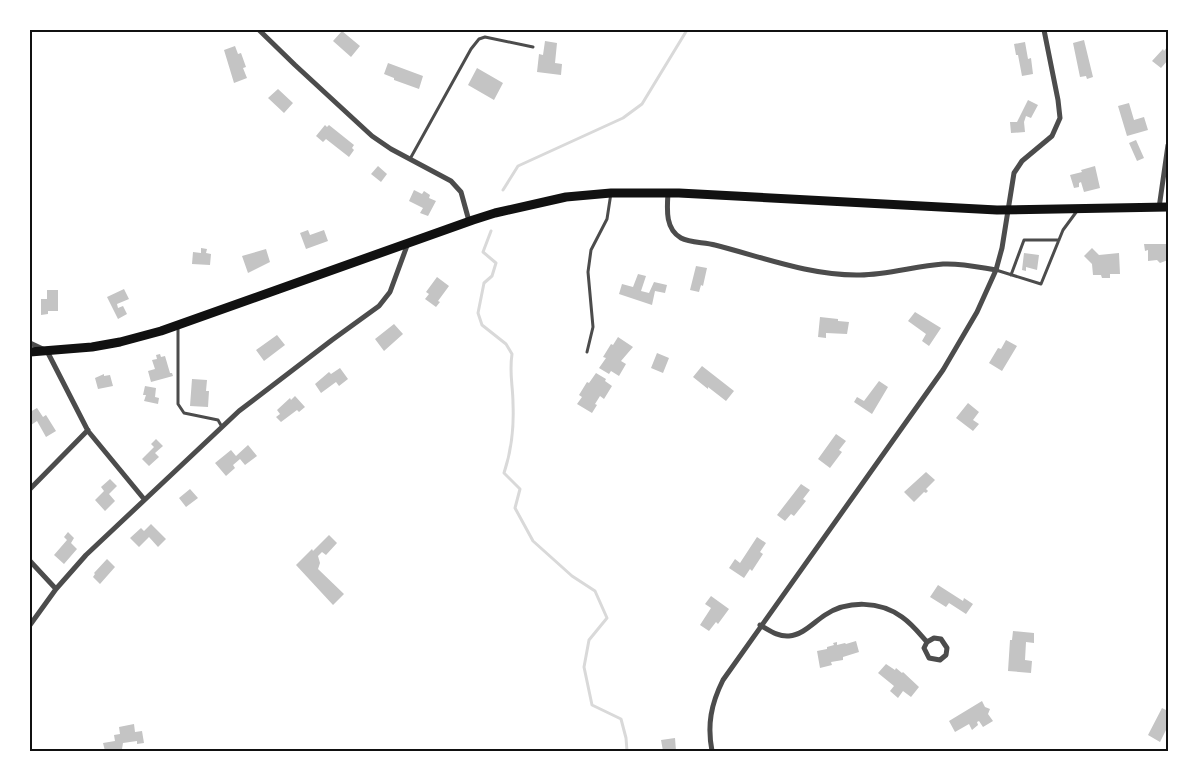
<svg xmlns="http://www.w3.org/2000/svg" width="1198" height="781" viewBox="0 0 1198 781" font-family="'Work Sans',sans-serif">
	<style>
		.lines { fill: none; stroke-linecap: round; stroke-linejoin: round }
		.stream { stroke: #d9d9d9; stroke-width: 3 }
		.building { fill: #c4c4c4 }
		.service { stroke: #4c4c4c; stroke-width: 3 }
		.minor { stroke: #4c4c4c; stroke-width: 5 }
		.secondary { stroke: #111; stroke-width: 9 }
		.neatline { fill: none; stroke: #111; stroke-width: 2 }
	</style>
	<rect width="100%" height="100%" fill="#fff"/>
	<g class="lines">
		<!-- stream -->
		<path class="stream" d="M503 190 518 166 623 118 642 104 687 30
			M491 231 483 252 496 263 492 276 484 283 478 313 482 325 506 344 512 354C509 374 513 385 513 404 514 427 511 452 504 473L520 489 515 508 533 541 572 576 595 591 607 618 589 640 584 667 592 705 621 719 626 738 627 751"/>
	</g>
	<!-- building -->
	<path class="building" d="M342 31 360 46 351 57 333 41Z
		M1084 40 1093 77 1087 79 1086 76 1080 77 1073 43Z
		M545 41 557 43 555 63 562 64 561 75 537 72 539 54 543 55Z
		M1025 42 1028 59 1031 58 1033 74 1022 76 1018 55H1016L1014 44Z
		M235 46 238 54 241 53 246 67 243 68 247 78 234 83 224 50Z
		M1168 46V60L1161 68 1152 61 1163 49 1164 51Z
		M388 63 423 76 419 89 394 80V78L384 74Z
		M477 68 503 83 494 100 468 85Z
		M278 89 293 103 284 113 268 98Z
		M1028 100 1038 105 1031 118 1026 116 1024 122 1025 132 1011 133 1010 122H1017Z
		M1129 103 1134 120 1144 117 1148 130 1127 136 1118 106Z
		M325 125 327 127 329 125 354 145 352 148 354 150 349 157 326 139 323 142 316 136Z
		M1136 140 1144 158 1137 161 1129 143Z
		M378 166 387 174 381 182 371 174Z
		M1095 166 1100 188 1084 192 1081 182 1079 183V187L1074 188 1070 175 1082 172 1081 170Z
		M414 190 422 194 424 191 430 195 429 198 436 201 428 216 420 213 423 208 409 201Z
		M308 230 310 235 324 230 328 241 306 249 300 233Z
		M1144 244H1168V260L1160 263 1157 260 1148 261V250L1145 251Z
		M201 248 207 249 206 253 211 254 210 265 192 264 193 252 201 253Z
		M1092 248 1099 255 1119 253 1120 274H1110V278H1102L1101 275H1093L1092 264 1084 256Z
		M266 249 270 262 248 273 242 256Z
		M1024 253 1039 255 1037 270 1026 267V271L1022 270Z
		M696 266 707 268 703 286 701 285 699 292 690 290Z
		M638 274 646 276 641 291 649 293 654 282 667 285 665 293 655 291 652 305 619 294 622 284 633 287Z
		M437 277 449 286 438 301 440 302 436 307 425 299 429 294 426 292Z
		M124 289 129 299 117 304 118 308 123 306 127 314 118 319 107 297Z
		M47 290H58V311H48V314L41 315V299H47Z
		M915 312 941 328 929 346 922 341 926 334 908 321Z
		M820 317 838 319V321L849 322 847 334 826 333V338L818 337Z
		M394 324 403 334 384 351 375 339Z
		M277 335 285 345 264 361 256 350Z
		M618 337 633 347 621 361 626 364 619 376 611 371 609 374 599 368 606 358 603 357 611 344 613 345Z
		M1006 340 1017 346 1002 371 989 363 998 348 1001 349Z
		M657 353 669 358 663 373 651 368Z
		M160 354 161 357 165 356 170 373H172L173 376 151 382 148 371 155 369 152 360 157 359 156 355Z
		M702 366 734 391 726 401 708 387V389L693 377Z
		M340 368 348 379 339 386 336 382 321 393 315 384 329 372 331 374Z
		M596 373 606 379 605 381 612 386 604 399 600 396 595 404 597 405 592 413 577 404 582 397 579 395 587 382 589 383Z
		M104 374V376L110 375 113 386 98 389 95 378Z
		M192 379 207 380 206 391H209L208 407 190 406Z
		M879 381 888 387 872 414 854 402 857 397 864 401Z
		M145 386 156 388 155 397 159 398 158 404 144 401 146 395H143Z
		M295 396 305 407 299 412 297 410 281 422 276 417 280 414 277 410 290 398 291 400Z
		M968 403 979 412 973 420 979 424 973 431 956 418Z
		M37 408 43 417 46 415 56 431 46 437 37 421 31 425 30 423V412Z
		M836 434 846 441 839 450 842 452 830 468 818 459Z
		M156 439 163 446 155 453 159 457 149 466 142 459 154 447 151 444Z
		M248 445 257 456 245 465 240 459 233 465 235 468 226 476 215 463 231 450 236 456Z
		M926 472 935 480 926 489 928 491 926 493 924 492 914 502 904 492Z
		M110 479 117 486 109 494 115 501 105 511 95 500 104 491 101 487Z
		M801 484 810 490 803 499 806 501 794 516 791 514 785 521 777 515Z
		M190 489 198 498 186 507 179 498Z
		M151 524 166 539 158 547 149 537 139 547 130 538 141 528 144 531Z
		M68 532 74 538 71 543 77 549 64 564 54 555 67 540 64 537Z
		M329 535 337 543 326 555 322 552 318 556 320 563 318 569 344 594 333 605 296 565 312 549 313 551Z
		M757 537 766 543 760 552 763 554 752 571 750 569 744 578 729 568 735 559 740 563Z
		M107 559 115 567 100 584 93 577 95 574 94 573Z
		M938 585 963 601 964 598 973 604 966 614 949 603 946 607 930 597Z
		M711 596 729 609 718 624 716 622 709 631 700 625 711 608 705 604Z
		M1013 631 1034 633V643L1026 642 1025 660 1032 661 1031 673 1008 671 1010 640H1012Z
		M856 641 859 652 843 657V660L831 662 832 665 820 668 817 651 827 649V647L834 645 833 643 837 642V645L845 643 846 644Z
		M886 664 895 670 896 668 902 673 903 672 919 687 911 697 903 691 898 698 890 691 894 686 878 673Z
		M982 701 985 707 990 709 988 714 993 721 983 727 979 721 977 722 978 725 972 730 969 724 955 732 949 721Z
		M1162 708 1168 711 1167 723 1168 726 1160 742 1148 735Z
		M134 724 135 732 142 731 144 743 137 744V741L123 743 122 749 118 751H105L103 743 115 741 114 735 120 734 119 727Z
		M675 738 676 751H663L661 740Z"/>
	<g class="lines">
		<!-- service -->
		<path class="service" d="M410 159 471 49 479 39 485 37 533 47
			M996 270 1041 284 1063 230 1077 211
			M1011 275 1024 240H1059
			M178 326V404L184 413 218 420 222 427
			M587 352 593 327 588 272 591 250 607 219 611 193"/>
		<!-- minor -->
		<path class="minor" d="M259 30 295 65 372 136 391 149 451 181 461 192 469 221
			M668 193C667 209 665 229 681 238 690 243 705 242 715 245 762 257 811 276 860 275 888 275 915 266 943 264 961 263 978 267 996 270
			M1159 208 1168 145
			M30 343 47 351 88 431 144 499
			M30 489 88 430
			M30 561 56 589
			M30 625 56 589 86 555 239 411 332 340 379 306 390 292 408 243
			M760 625C769 630 778 637 789 636 803 635 814 622 825 615 848 600 880 601 902 617 912 624 919 633 927 642L924 648 929 658 940 660 946 655 947 648 941 639 934 638 927 642
			M712 751C707 725 711 704 723 680L943 370 977 312 996 270 1002 248 1014 173 1022 161 1052 136 1060 118 1058 100 1044 30"/>
		<!-- secondary -->
		<path class="secondary" d="M30 352 92 347 120 342 161 331 473 220 495 213 566 197 611 193H679L997 210 1168 207"/>
	</g>
	<!-- border -->
	<rect width="1198" height="781" fill="none" stroke="#ffffff" stroke-width="62"/>
	<rect x="31" y="31" width="1136" height="719" class="neatline"/>
</svg>
